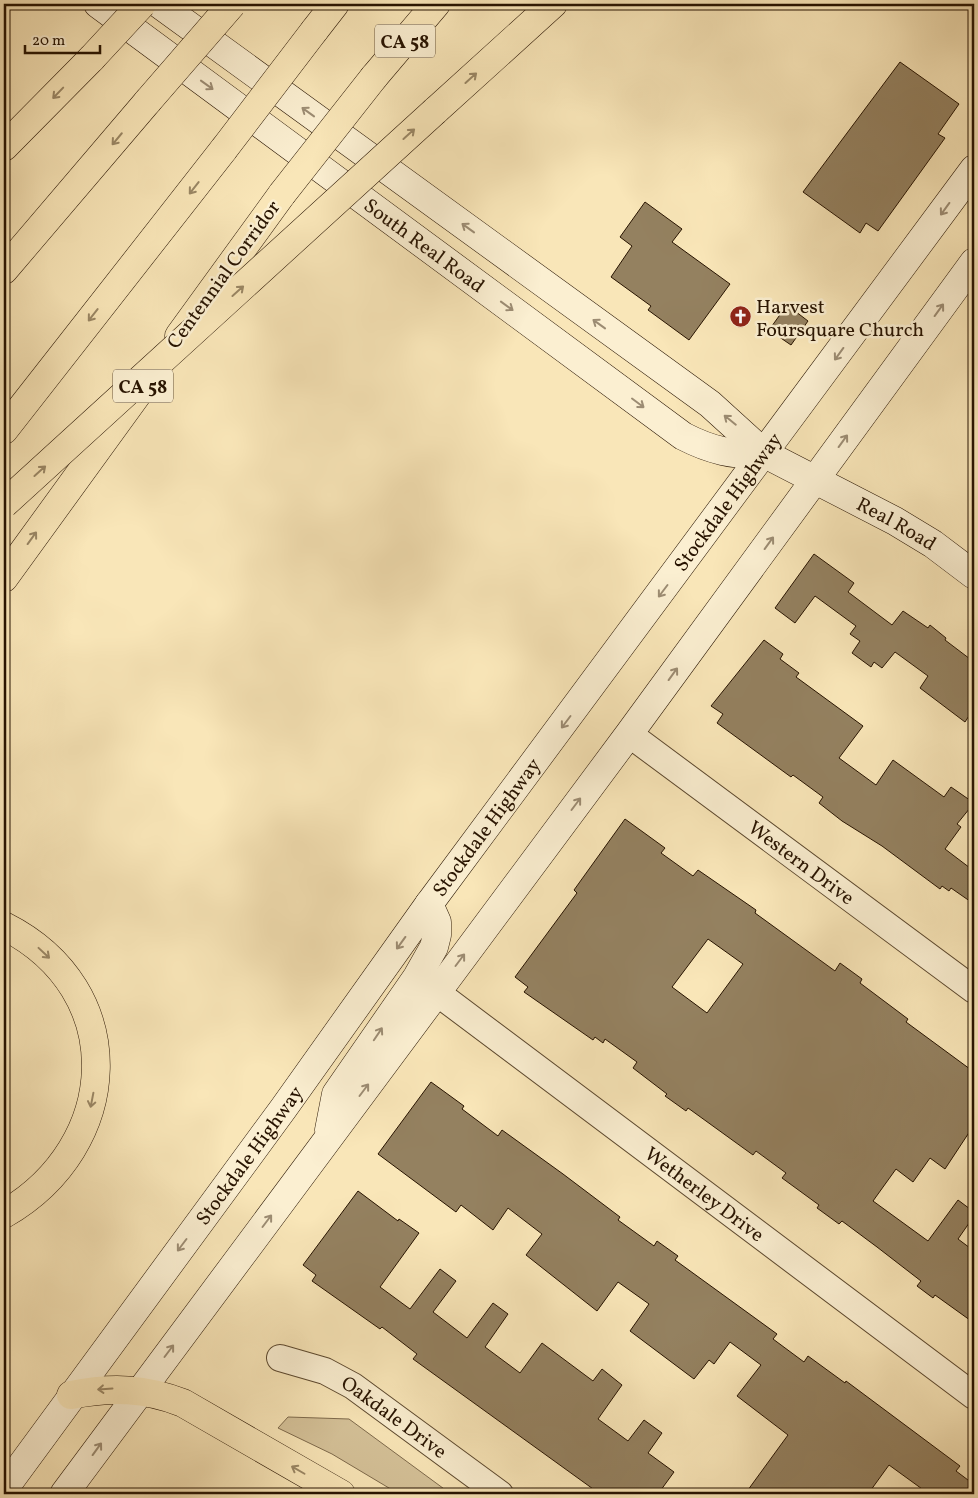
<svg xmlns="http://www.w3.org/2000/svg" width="978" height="1498" viewBox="0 0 978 1498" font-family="Vollkorn,serif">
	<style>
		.green { fill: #d5c299; stroke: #7e6a4c }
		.building { fill: #948160; stroke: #271300; fill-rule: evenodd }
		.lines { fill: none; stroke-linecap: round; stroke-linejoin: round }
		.street-casing { stroke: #5c482e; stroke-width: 28 }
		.secondary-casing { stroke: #271300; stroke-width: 29 }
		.highway-casing { stroke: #271300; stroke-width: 29 }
		.street { stroke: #fbefd1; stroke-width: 26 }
		.secondary { stroke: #fbefd1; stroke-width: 28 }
		.highway { stroke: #f9e6b8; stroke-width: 28 }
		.highway-bridge-casing { stroke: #271300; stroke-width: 29; stroke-linecap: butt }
		.highway-bridge { stroke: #f9e6b8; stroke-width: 28 }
		.oneway { stroke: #9a8765 }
		.oneway2 { stroke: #9c8c73 }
		.labels { text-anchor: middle; stroke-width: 5; stroke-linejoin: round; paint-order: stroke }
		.shield { fill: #fbefd1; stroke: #67553f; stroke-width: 1 }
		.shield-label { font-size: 19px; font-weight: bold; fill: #271300 }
		.street-label { font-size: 20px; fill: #271300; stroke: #fbefd1 }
		.poi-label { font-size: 20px; fill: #271300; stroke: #fbefd1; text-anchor: start }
	</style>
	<rect width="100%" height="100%" fill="#f9e6b8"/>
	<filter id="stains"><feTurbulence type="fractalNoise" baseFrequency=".004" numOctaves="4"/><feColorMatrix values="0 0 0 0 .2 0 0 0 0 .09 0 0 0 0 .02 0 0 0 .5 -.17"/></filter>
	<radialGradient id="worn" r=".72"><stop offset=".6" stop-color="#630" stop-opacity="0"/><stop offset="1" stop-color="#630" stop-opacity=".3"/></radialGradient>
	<!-- green -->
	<path class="green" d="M288 1417 349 1419 451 1494H399L332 1454 278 1428Z"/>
	<!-- building -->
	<path class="building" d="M900 62 959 104 938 134 945 138 878 231 866 223 860 233 803 192Z
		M645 202 682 229 672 242 730 284 689 340 648 310 651 306 611 277 632 246 620 237Z
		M787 305 808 321 791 345 769 330Z
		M814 554 854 583 848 592 892 625 903 611 928 628 930 625 946 638 945 640 974 662V708L965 722 920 688 928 676 895 652 882 668 874 662 871 667 852 653 860 641 850 634 856 626 815 596 795 623 775 608Z
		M764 640 783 654 780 659 799 673 796 677 863 726 839 758 876 785 893 760 944 797 951 787 974 803 957 824 961 827 945 849 974 871V904L951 888 949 891 942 886 940 889 882 846 842 821 819 803 823 797 793 775 791 777 717 723 723 714 711 706Z
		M625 819 665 848 661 853 693 876 698 870 756 910 755 913 835 971 840 963 862 979 860 983 908 1019 906 1022 974 1072V1125L945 1169 930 1158 913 1182 896 1169 873 1201 928 1241 958 1200 974 1212V1216L958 1239 974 1251V1323L935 1295 933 1298 917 1286 921 1281 877 1247 842 1221 839 1224 817 1208 819 1205 782 1178 786 1173 756 1151 753 1155 688 1108 686 1111 665 1096 667 1094 633 1068 637 1062 605 1039 603 1043 595 1037 593 1040 524 992 528 987 515 977 577 893 574 890ZM708 939 743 964 707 1013 672 987Z
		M431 1082 464 1106 462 1109 498 1136 502 1130 563 1174 620 1217 618 1220 654 1246 657 1241 678 1256 675 1260 777 1334 773 1339 804 1362 808 1356 845 1383 846 1381 960 1466 956 1471 972 1483 963 1494H929L889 1465 868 1494H745L788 1435 737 1396 761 1365 730 1342 714 1364 709 1360 694 1379 630 1331 649 1304 618 1282 597 1311 526 1255 542 1234 508 1208 493 1230 461 1205 456 1212 378 1154Z
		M358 1191 398 1221 399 1219 419 1233 380 1287 410 1309 440 1269 456 1281 433 1312 467 1338 493 1303 508 1314 485 1347 520 1373 542 1343 593 1381 602 1369 622 1385 598 1419 628 1441 644 1420 662 1433 648 1453 674 1472 658 1494H600L413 1359 417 1354 382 1327 380 1329 312 1281 316 1275 303 1265Z"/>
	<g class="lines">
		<defs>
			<g id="street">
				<path id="s1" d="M629 734 974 990"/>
				<path id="s2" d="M436 992 974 1396"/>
				<path id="s3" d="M280 1358 325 1371 353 1386 500 1494"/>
			</g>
			<g id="secondary">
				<path id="s4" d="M98 4 683 436C710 450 734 456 765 454"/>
				<path id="s5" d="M159 4 710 404 765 454 895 521 933 544 974 575"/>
				<path d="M329 1130 336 1094 417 977 434 947 437 935V922L429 904"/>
				<path id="s6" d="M4 1489 283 1109 429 904 974 169"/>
				<path d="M64 1494 629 734 974 262"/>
			</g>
			<path id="highway" d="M314 31 335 4
				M374 77 436 4
				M435 111 553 4
				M4 147 92 58
				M4 270 148 101
				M179 336 282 194
				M4 430 224 149
				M4 578 144 385
				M4 926C131 990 122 1146 4 1214
				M71 1395C111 1387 145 1388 183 1403L341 1494"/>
		</defs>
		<!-- street casing -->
		<use href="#street" class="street-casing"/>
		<!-- secondary casing -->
		<use href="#secondary" class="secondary-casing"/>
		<!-- highway casing -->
		<use href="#highway" class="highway-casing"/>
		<!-- street -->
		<use href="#street" class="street"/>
		<!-- secondary -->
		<use href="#secondary" class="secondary"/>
		<!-- highway -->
		<use href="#highway" class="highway"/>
		<defs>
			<path id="highway-bridge" d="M92 58 142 4
				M148 101 232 4
				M224 149 314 31
				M282 194 374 77
				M4 504 435 111"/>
		</defs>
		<!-- highway-bridge casing -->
		<use href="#highway-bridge" class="highway-bridge-casing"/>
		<!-- highway-bridge -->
		<use href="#highway-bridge" class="highway-bridge"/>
	</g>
	<!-- one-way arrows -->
	<defs><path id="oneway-shaft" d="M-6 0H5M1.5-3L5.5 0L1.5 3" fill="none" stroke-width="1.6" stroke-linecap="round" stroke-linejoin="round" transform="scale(1.25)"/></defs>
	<g class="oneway">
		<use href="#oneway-shaft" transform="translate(471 78) rotate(-42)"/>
		<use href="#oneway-shaft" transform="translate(58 93) rotate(134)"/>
		<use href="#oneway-shaft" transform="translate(409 134) rotate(-42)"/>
		<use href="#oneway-shaft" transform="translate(117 139) rotate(130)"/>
		<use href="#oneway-shaft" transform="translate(194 188) rotate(128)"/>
		<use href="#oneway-shaft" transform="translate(238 291) rotate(-42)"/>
		<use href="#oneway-shaft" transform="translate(93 315) rotate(128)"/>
		<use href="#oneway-shaft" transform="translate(40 471) rotate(-42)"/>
		<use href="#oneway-shaft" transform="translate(32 538) rotate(-54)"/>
		<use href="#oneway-shaft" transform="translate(44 953) rotate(43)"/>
		<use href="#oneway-shaft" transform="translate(92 1100) rotate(101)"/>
		<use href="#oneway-shaft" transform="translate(105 1389) rotate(176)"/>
		<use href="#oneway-shaft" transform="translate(298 1470) rotate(-150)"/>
	</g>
	<g class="oneway2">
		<use href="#oneway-shaft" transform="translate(207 85) rotate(36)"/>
		<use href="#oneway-shaft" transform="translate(308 112) rotate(-144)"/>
		<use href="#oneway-shaft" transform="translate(945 209) rotate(126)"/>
		<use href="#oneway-shaft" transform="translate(468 228) rotate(-144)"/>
		<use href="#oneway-shaft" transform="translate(507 306) rotate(36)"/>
		<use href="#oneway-shaft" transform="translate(939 310) rotate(-54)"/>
		<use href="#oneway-shaft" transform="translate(599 324) rotate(-144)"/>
		<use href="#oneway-shaft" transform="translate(839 354) rotate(126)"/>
		<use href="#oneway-shaft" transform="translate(638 403) rotate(37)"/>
		<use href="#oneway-shaft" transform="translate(730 420) rotate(-141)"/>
		<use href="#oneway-shaft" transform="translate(843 441) rotate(-54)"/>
		<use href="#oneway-shaft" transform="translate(769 543) rotate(-54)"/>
		<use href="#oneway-shaft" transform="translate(663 591) rotate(127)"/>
		<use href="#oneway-shaft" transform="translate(673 674) rotate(-54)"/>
		<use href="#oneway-shaft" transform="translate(566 722) rotate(127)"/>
		<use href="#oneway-shaft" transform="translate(576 804) rotate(-53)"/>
		<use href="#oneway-shaft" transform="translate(401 943) rotate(126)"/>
		<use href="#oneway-shaft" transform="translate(460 960) rotate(-53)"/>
		<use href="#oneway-shaft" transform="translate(378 1034) rotate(-56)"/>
		<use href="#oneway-shaft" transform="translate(364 1090) rotate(-53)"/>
		<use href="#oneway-shaft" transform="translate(267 1221) rotate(-53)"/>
		<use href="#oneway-shaft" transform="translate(182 1245) rotate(127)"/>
		<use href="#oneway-shaft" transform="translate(169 1351) rotate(-53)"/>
		<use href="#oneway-shaft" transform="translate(97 1449) rotate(-54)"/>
	</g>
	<!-- icons -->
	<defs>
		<symbol id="church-disc" viewBox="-11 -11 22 22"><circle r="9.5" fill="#8f2418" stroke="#fbefd1"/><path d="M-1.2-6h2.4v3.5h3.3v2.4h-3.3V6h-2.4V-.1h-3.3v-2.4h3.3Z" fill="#fff"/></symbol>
	</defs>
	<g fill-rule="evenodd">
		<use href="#church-disc" x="728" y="304" width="25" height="25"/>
	</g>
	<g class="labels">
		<!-- shield labels -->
		<g class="shield">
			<rect x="375" y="24.5" width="60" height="33" rx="4"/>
			<rect x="113" y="369.5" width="60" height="33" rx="4"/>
		</g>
		<g class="shield-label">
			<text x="405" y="48">CA 58</text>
			<text x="143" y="393">CA 58</text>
		</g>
		<!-- street labels -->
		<g class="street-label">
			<text dy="7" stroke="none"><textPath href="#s4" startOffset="406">South Real Road</textPath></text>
			<text transform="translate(223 274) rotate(-54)" y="7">Centennial Corridor</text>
			<text dy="7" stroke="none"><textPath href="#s6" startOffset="1224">Stockdale Highway</textPath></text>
			<text dy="7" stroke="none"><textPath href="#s5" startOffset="904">Real Road</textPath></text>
			<text dy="7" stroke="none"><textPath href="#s6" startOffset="819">Stockdale Highway</textPath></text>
			<text dy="7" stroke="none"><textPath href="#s1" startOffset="215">Western Drive</textPath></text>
			<text dy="7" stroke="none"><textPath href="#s6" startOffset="414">Stockdale Highway</textPath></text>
			<text dy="7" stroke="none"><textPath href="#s2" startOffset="336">Wetherley Drive</textPath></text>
			<text dy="7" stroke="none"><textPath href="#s3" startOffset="130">Oakdale Drive</textPath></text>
		</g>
		<!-- poi labels -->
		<g class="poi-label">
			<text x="756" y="313">Harvest<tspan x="756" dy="23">Foursquare Church</tspan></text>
		</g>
	</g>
	<!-- margin -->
	<rect width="978" height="1498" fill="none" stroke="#f9e6b8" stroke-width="20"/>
	<rect x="5" y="5" width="968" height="1488" fill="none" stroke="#271300" stroke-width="2.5"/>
	<rect x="10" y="10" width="958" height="1478" fill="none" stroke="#271300"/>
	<!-- scale -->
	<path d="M25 45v8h75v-8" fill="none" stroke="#271300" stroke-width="2.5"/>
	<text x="32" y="45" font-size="15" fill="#271300" stroke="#fbefd1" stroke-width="4" paint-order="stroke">20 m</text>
	<rect width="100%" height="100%" filter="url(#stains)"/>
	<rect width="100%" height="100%" fill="url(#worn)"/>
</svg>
